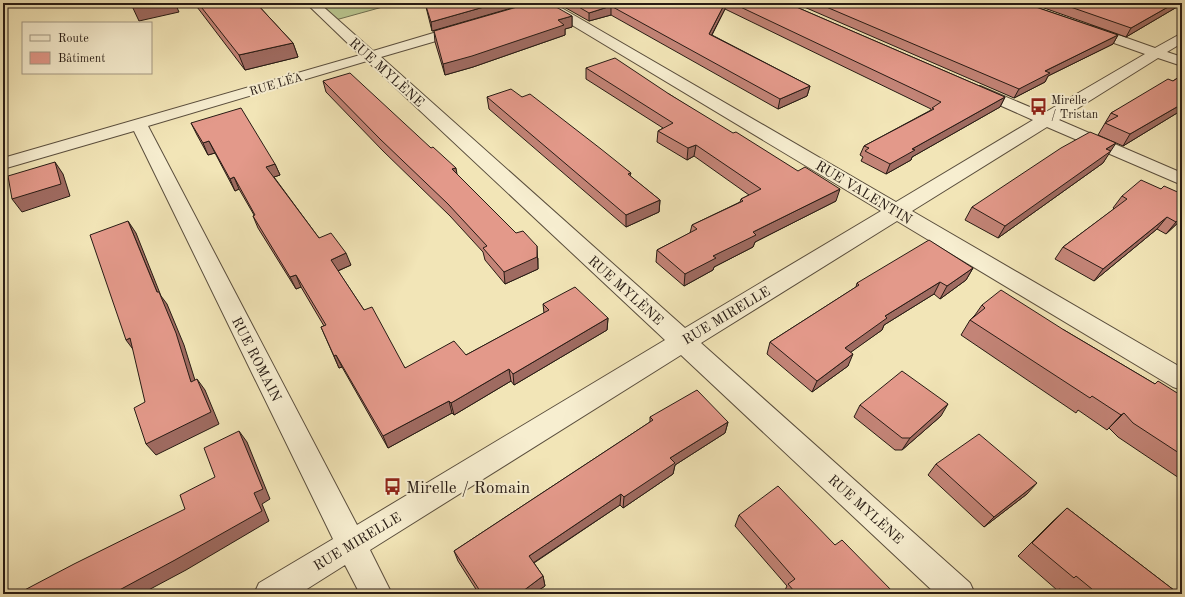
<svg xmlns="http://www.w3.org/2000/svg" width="1185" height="597" viewBox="0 0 1185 597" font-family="'Old Standard TT',serif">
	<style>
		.green { fill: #b9c58f; stroke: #707052 }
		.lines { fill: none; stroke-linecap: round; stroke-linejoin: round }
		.minor-casing { stroke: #5a4e3d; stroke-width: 2 }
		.minor { fill: #f7eed0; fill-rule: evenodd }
		.wall { fill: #c38477; stroke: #271b14 }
		.shaded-wall { fill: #9f6b61; stroke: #271b14 }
		.building { fill: #e3998a; stroke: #271b14 }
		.labels { text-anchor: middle; stroke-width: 4; stroke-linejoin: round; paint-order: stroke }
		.far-street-label { font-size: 12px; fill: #271b14; stroke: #f7eed0 }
		.far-poi-label { font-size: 12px; fill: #271b14; stroke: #f7eed0; text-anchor: start }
		.street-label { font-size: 14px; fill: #271b14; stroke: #f7eed0 }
		.near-poi-label { font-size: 17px; fill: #271b14; stroke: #f7eed0; text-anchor: start }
	</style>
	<rect width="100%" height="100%" fill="#f2e5b7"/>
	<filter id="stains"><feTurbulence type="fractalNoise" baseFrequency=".005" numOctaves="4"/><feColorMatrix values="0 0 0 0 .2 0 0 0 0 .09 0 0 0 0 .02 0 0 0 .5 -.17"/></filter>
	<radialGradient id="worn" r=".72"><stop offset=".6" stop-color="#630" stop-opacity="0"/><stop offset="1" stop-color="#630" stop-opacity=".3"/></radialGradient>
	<!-- green -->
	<path class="green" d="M312 3H397L332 21Z"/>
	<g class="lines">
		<defs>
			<path id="minor" d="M306 3H319L373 51 457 26H467L469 29 467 32 381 57 685 328 881 211 542 7 540 3H553L896 202 1033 120 970 92 967 89 970 86H980L1044 113 1145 54 1083 32 1081 29 1083 26H1093L1155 48 1182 33V43L1167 52 1182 57V66L1158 58 1059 120 1182 173V185L1047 127 912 211 1182 368V390L1173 387 897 221 701 343 970 583 975 594H936L681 355 370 550 392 594H360L345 565 299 594H254L259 583 333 539 134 131 3 169V158L360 55ZM367 61 665 340 357 525 148 126Z"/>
		</defs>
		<!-- minor casing -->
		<use href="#minor" class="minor-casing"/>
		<!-- minor -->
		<use href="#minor" class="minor"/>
	</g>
	<!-- wall -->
	<path class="wall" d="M194 3H256L293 43 298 57 245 70Z
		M425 3H529L432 31Z
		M557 3H787L1005 97 1000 107 912 157 911 160 886 174 861 161 863 157 860 155 864 146 931 110V109L725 9 712 35 810 86 807 96 778 109 611 15 589 21Z
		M795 3H1024L1118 35 1113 44 1048 76 1045 82 1014 98Z
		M1030 3H1182V4L1126 37Z
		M572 16V27L565 29V35L473 67 445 75 435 42 434 31Z
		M586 68 669 94 836 201 755 242 753 247 714 267 713 270 684 286 656 262 657 250 690 233 692 225 740 202 741 199 749 195 694 156 687 160 657 142 658 131 663 128 586 79Z
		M1182 75V110L1123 146 1098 135 1111 113 1173 81Z
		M323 81 431 148 457 175 538 258V269L505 284 485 260 483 252 450 216 383 151 326 92Z
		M487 97H522L631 173 630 176 660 200 659 212 626 227 489 109Z
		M191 123 275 164 280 175 274 177 319 238 351 265 338 271 364 310 405 368 466 355 544 313 543 304 608 318 607 330 514 385 511 381 454 415 452 413 388 448 342 367 339 368 321 327 324 326 301 287 296 289 258 228 253 216 254 215 239 189 235 191 215 153 208 155 197 135Z
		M1110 151 1103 163 998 238 965 220 972 207Z
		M1161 189 1182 194V219L1166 234 1157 229 1094 281 1055 259 1063 247 1114 209 1113 208 1122 196Z
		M973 268 966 280 940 299 934 294 884 325 882 330 850 352 848 366 812 392 767 354 770 342 856 287 857 283Z
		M982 305 1064 330 1155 384 1182 396V480L1118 437 1109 428 1107 430 1078 410 1076 413 961 335 970 320 975 315Z
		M860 405 941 416 902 450H895L854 417Z
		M650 417 728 422 725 433 675 465 673 474 623 508 620 505 534 563 543 576 545 586 533 594H479L458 561 454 551 650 422Z
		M936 464 1027 494 984 527 928 475Z
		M1067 508 1179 594H1066L1060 589 1057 590 1018 556 1052 522Z
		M739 515 835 545 895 594H783L787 586 735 526Z"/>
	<!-- shaded-wall -->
	<path class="shaded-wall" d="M147 3H175L179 12 139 21 132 6Z
		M498 3H529L432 31 431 22Z
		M725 3H726L725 9 708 42 709 34Z
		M1175 3H1182V4L1126 37 1131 28Z
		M611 6V15L589 21V13Z
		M572 16V27L565 29V35L473 67 445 75 443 64 558 20Z
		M1118 35 1113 44 1048 76 1045 82 1014 98 1019 89 1045 71Z
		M293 43 298 57 245 70 239 55Z
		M810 86 807 96 778 109 780 99Z
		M1005 97 1000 107 912 157 911 160 886 174 890 164 912 149Z
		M1182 104V110L1123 146 1130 134Z
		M209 141 215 153 208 155 203 143Z
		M1116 143 1103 163 998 238 1005 226 1106 149Z
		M696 145 694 156 687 160 688 148Z
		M55 162 63 174 70 196 22 212 12 199Z
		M275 164 280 175 271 178 266 167Z
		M456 168 458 180 452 169Z
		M234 177 239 189 235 191 230 179Z
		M840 189 836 201 755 242 753 247 714 267 713 270 684 286 685 274 713 256 753 232Z
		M660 200 659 212 626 227V215Z
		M1182 216V219L1166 234 1176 222Z
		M1167 217 1157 229 1094 281 1103 269Z
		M128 221 136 233 161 296 167 304 184 345 199 393 191 382 157 292Z
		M537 246 538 269 505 284 504 272Z
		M346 253 351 265 335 272 331 260Z
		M973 268 966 280 940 299 947 286Z
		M296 275 301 287 296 289 290 277Z
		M940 282 934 294 884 325 882 330 840 360 845 348 885 316Z
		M608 318 607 330 514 385 513 374Z
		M130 338 135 352 126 340Z
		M853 354 848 366 812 392 817 381Z
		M336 355 342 367 339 368 334 356Z
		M509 369 511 381 454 415 451 403Z
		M197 379 205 390 219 424 156 455 146 444Z
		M449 401 452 413 388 448 383 436Z
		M948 404 941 416 902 450 910 438Z
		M1124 413 1107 430 1121 415Z
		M728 422 725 433 675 465 673 474 623 508 624 497 670 458Z
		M239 431 247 442 270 499 262 504 269 521 186 570 141 594H112L254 493Z
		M1037 483 1027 494 984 527 994 517Z
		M621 494 620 505 530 565 529 556Z
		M543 576 545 586 533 594H519Z"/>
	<!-- building -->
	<path class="building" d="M130 3H147L132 6Z
		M198 3H256L293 43 239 55Z
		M425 3H498L431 22Z
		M531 3H549L572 16 558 20 564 25 472 56 443 64 434 31Z
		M572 3H725L709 34 810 86 780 99 611 6 589 13Z
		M732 3H787L1005 97 912 149 915 150 890 164 865 151 869 148 864 146 934 109 932 108 941 102Z
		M817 3H1024L1118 35 1045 71 1050 73 1019 89Z
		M1059 3H1175L1131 28Z
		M615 58 669 94 733 133 736 132 798 171 805 167 840 189 753 232 756 235 713 256 716 258 685 274 657 250 697 229 692 225 743 201 741 199 761 189 696 145 688 148 658 131 673 123 586 68Z
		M350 73 431 148 433 147 456 168 452 169 516 233 523 231 537 246V257L504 272 483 248 487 246 448 204 380 139 323 81Z
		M1182 75V104L1130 134 1105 123 1118 116 1111 113 1168 79 1173 81Z
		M511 89 522 97 530 94 601 149 631 173 628 174 660 200 626 215 487 97Z
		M241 108 275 164 266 167 319 238 331 233 346 253 331 260 364 310 372 307 405 368 454 341 466 355 549 310 543 304 575 287 608 318 513 374 509 369 451 403 449 401 383 436 336 355 334 356 321 327 326 325 296 275 290 277 253 216 255 215 234 177 230 179 209 141 203 143 191 123Z
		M1090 132 1116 143 1106 149 1111 151 1005 226 972 207 1061 148Z
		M55 162 61 184 12 199 8 176Z
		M1141 180 1161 189 1164 186 1182 194V216L1176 222 1167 217 1103 269 1063 247 1127 199 1122 196Z
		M128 221 157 292H159L176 333 191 382 197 379 211 412 146 444 134 408 145 402 130 338 126 340 90 235Z
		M929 240 973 268 947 286 940 282 885 316 887 318 845 348 853 354 817 381 770 342 859 285 857 283Z
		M1001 290 1064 330 1155 384 1158 381 1182 396V455L1133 423 1124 413 1121 415 1092 396 1090 398 970 320 985 308 982 305Z
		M902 371 948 404 910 438H902L860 405Z
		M697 390 728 422 670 458 675 463 624 497 621 494 529 556 543 576 519 594H482L454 551 653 420 650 417Z
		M239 431 263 489 254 493 262 511 175 560 112 594H17L74 564 185 509 180 495 215 477 204 448Z
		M979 434 1037 483 994 517 936 464Z
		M778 486 835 545 842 540 895 594H790L794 591 788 584 795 579 739 515Z
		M1067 508 1179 594H1098L1076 576 1074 578 1032 543Z"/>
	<!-- icons -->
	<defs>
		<symbol id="bus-bare" viewBox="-9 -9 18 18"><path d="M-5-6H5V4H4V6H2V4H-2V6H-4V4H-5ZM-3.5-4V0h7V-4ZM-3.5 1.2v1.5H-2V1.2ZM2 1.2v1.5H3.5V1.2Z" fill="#8f2418" stroke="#f7eed0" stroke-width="2.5" paint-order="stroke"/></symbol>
	</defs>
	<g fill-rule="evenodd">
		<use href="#bus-bare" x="1026" y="94" width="25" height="25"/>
		<use href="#bus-bare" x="380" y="474" width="25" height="25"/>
	</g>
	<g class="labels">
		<!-- far-street labels -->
		<g class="far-street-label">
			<text transform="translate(276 84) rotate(-16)" y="4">RUE LÉA</text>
		</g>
		<!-- far-poi labels -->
		<g class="far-poi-label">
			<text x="1051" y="104">Mirelle<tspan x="1051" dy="14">/ Tristan</tspan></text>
		</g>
		<!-- street labels -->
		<g class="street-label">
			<text transform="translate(387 72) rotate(42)" y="5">RUE MYLÈNE</text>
			<text transform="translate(864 192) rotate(31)" y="5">RUE VALENTIN</text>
			<text transform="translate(626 290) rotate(42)" y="5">RUE MYLÈNE</text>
			<text transform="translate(726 315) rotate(-31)" y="5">RUE MIRELLE</text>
			<text transform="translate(257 359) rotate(63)" y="5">RUE ROMAIN</text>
			<text transform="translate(866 509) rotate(42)" y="5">RUE MYLÈNE</text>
			<text transform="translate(357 541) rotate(-31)" y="5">RUE MIRELLE</text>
		</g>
		<!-- near-poi labels -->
		<g class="near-poi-label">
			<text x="406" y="493">Mirelle / Romain</text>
		</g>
	</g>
	<!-- margin -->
	<rect width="1185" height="597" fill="none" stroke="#f2e5b7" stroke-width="16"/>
	<rect x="4" y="4" width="1177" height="589" fill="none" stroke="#271b14" stroke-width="2"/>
	<rect x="8" y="8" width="1169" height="581" fill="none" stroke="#271b14"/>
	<!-- legend -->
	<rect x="22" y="22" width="130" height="52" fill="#f7eed0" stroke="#a49a85"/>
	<rect x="30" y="35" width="20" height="6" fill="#f7eed0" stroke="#a49a85"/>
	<text x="58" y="42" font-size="12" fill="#271b14">Route</text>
	<rect x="30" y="52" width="20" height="12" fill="#e3998a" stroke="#a49a85"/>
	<text x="58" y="62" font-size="12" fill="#271b14">Bâtiment</text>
	<rect width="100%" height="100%" filter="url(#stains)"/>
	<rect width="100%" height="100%" fill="url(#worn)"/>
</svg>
